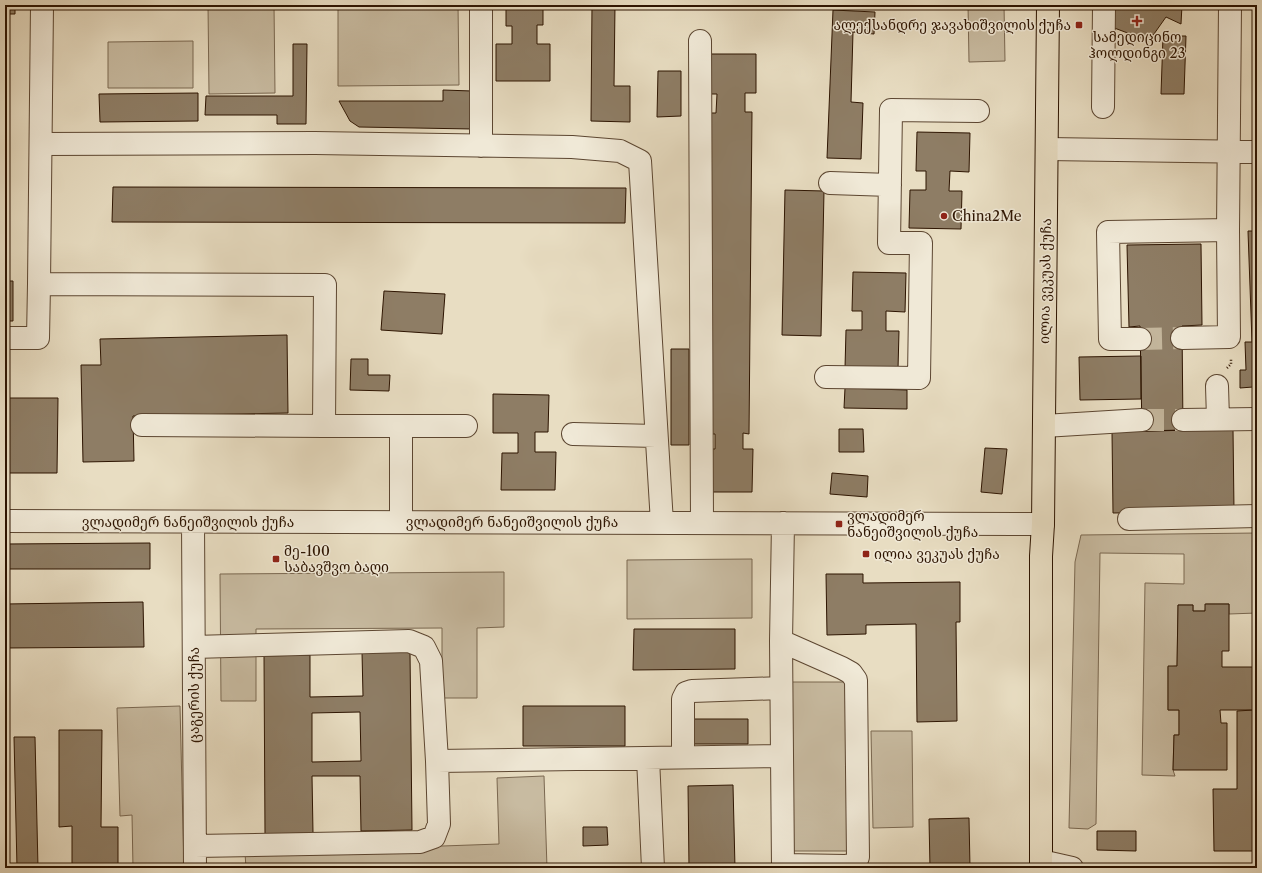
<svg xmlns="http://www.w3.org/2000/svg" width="1262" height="873" viewBox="0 0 1262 873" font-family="'Libre Caslon Text','Noto Serif Georgian',serif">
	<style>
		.green { fill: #c8bba1; stroke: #7a6851 }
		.building { fill: #8e7d65; stroke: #2d1401; fill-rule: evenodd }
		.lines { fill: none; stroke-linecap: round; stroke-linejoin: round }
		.minor-tunnel { stroke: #c3b59b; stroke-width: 22; stroke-dasharray: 22 11; stroke-linecap: butt }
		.minor-casing { stroke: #5c4631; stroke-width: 24 }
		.major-casing { stroke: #2d1401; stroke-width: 24 }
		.path { stroke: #2d1401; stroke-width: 2.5; stroke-dasharray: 1 2; stroke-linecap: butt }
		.minor { stroke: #f0e9d7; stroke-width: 22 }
		.major { stroke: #e8ddc2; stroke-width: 22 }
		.poi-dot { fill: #8f2418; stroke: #f0e9d7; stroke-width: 1.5 }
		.labels { text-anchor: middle; stroke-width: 3; stroke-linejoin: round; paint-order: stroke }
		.poi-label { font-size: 14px; fill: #2d1401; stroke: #f0e9d7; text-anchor: start }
		.street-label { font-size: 14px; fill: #2d1401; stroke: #f0e9d7 }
	</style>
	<rect width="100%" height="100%" fill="#e8ddc2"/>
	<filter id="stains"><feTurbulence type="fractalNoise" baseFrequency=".005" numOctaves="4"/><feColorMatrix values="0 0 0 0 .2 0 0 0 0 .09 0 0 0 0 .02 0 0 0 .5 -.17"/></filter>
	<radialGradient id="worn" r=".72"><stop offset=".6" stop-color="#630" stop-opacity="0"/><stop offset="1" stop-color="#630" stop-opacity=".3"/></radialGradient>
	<!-- green -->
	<path class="green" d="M208 5H274L275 93 209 94Z
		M338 5H458L459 85 338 86Z
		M968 5H1004L1005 61 969 62Z
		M193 41V88H108V42Z
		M1257 533V613L1229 614V604H1206L1205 611H1193V605H1178L1177 666 1168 667V710H1179V735H1174L1173 770 1175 776 1142 775 1145 583 1184 584V554L1100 553 1096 824 1088 829 1069 828 1075 562 1081 535Z
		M752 559V618L627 619V560Z
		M504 572V627L477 628V698H442V628L256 629V701H221L220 574Z
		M786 682H852L851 851H786Z
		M180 706 184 868H133L132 815 120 816 117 708Z
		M871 731H912L913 827 873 828Z
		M544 776 547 868H246L245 853 499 844 497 778Z"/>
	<!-- building -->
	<path class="building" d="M5 5H15V14H5Z
		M506 5H543V25H537V44H550V81H496V44H512V26H506Z
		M592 5H615L614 86H630V122L591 121Z
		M1117 5H1182L1181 24 1166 17 1149 41 1109 26Z
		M1253 5H1257V76H1253Z
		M833 10 875 12 874 34 853 32 851 102 863 103 861 159 827 158Z
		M5 33H7L6 96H5Z
		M1163 36H1186L1184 94H1161Z
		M293 44H307L306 124H277V115H205L206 96H293Z
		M707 54H756V93H745V112H752L749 434 743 433V449H753L752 492H703V449H715V434H707L710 113H716L717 94H707Z
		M658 71H681V116L657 117Z
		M443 90 472 91V129L359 127 350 121 339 101H443Z
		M198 93V121L100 122 99 94Z
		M6 115V179H5V116Z
		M917 132 970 133 969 172 950 171 949 191H962L961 229 909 228 910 190H926V171H916Z
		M113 187 626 188 625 223 112 222Z
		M785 190 824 191 821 336 782 335Z
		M1248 231H1257V408H1254L1253 387 1240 388V370H1246L1245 342H1252Z
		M1201 244 1202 325 1182 326 1183 430 1142 431 1140 326 1129 327 1127 245Z
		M853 272 906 273 905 312 886 311V331H899L898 369 845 368 846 330H862V311H852Z
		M5 281H13V321H5Z
		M384 291 445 294 442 334 381 330Z
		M287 335 288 413 133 416 134 461 83 462 81 365H101L100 339Z
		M671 349H689V445H671Z
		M1141 356V399L1080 400 1079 357Z
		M351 359H368V375H390L389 391 350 390Z
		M845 388 907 390V409L844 408Z
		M493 394 549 395 548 432H535V452H556L555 490H501L502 453H518V433H493Z
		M5 398H58L57 473H5Z
		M839 429H863L864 452H839Z
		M1233 429 1234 511 1113 513 1112 432Z
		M985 448 1007 449 1002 494 981 492Z
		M832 473 868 476 867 497 830 494Z
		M150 543V569H5V544Z
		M826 574H863V583L960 582V622H956L957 721 917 722 916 624 866 625V634L827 635Z
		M143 602 144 647 5 648V604Z
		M1205 604H1229V651H1222V667H1257V710H1220L1221 723H1227V770H1173L1174 735H1179V710H1168V666H1177L1178 605H1193V611H1205Z
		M634 629H735V669L633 670Z
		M362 652H410L412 830 361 831 360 776H312L313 833 265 834 264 656 310 655V697L363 696ZM360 712 361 761 312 762V713Z
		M523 706H625V746H523Z
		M1254 710H1257V851H1214L1213 789H1237V711Z
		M690 719H748V744H690Z
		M59 730H102L101 827H118V868H72V826L59 827Z
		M14 737H35L38 868H17Z
		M733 785 735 868H689L688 786Z
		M969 818 970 868H930L929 819Z
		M583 827H607L608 845 583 846Z
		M1097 831H1136V851L1097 850Z"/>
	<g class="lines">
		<!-- minor-tunnel -->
		<path class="minor-tunnel" d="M1140 339 1182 338
			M1142 420H1183"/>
		<defs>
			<path id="minor" d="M42 5 39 284 325 285 324 426H466
				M700 41 702 523
				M1103 107 1104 5
				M41 144 315 143 572 147 620 151 640 161 662 523
				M481 146V5
				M1047 149 1257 152
				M830 183 890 185
				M1228 230 1230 5
				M5 338H38L39 284
				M1140 339H1110L1108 232 1228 230 1229 337 1182 338
				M826 377 919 378 921 243H889L891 110 978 111
				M1217 386 1218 419
				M1183 420 1257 419
				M142 425 324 426
				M401 426V522
				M1044 426 1142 420
				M573 434 656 436
				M1129 519 1257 516
				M5 521 1043 524
				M193 522 195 868
				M781 641 842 668 851 673 856 680 858 857 855 864 846 866 783 865
				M194 647 409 641 424 647 431 661 437 761
				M683 757V699L686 693 692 691 781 688
				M648 758 653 868
				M195 846 420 842 434 837 439 824 437 761 782 756
				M1041 861 1072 868
				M783 868 781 641 783 523"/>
			<path id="major" d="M1041 868V556L1043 524 1048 5"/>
		</defs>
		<!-- minor casing -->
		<use href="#minor" class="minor-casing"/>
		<!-- major casing -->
		<use href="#major" class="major-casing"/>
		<!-- path -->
		<path class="path" d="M1227 368 1231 364V358
			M1255 667 1257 609"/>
		<!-- minor -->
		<use href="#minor" class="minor"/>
		<!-- major -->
		<use href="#major" class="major"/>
	</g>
	<!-- markers -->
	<g class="poi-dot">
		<path d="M1135 15h4v4h4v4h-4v4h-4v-4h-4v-4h4z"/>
		<rect x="1075" y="21" width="8" height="8" rx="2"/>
		<circle cx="944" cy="216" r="4"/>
		<rect x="835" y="520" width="8" height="8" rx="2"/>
		<rect x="862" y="550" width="8" height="8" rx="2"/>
		<rect x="272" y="555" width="8" height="8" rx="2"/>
	</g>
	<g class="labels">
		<!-- poi labels -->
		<g class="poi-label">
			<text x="1071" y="30" text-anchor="end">ალექსანდრე ჯავახიშვილის ქუჩა</text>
			<text x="1137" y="42" text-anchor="middle">სამედიცინო<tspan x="1137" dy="16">ჰოლდინგი 23</tspan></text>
			<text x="952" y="221">China2Me</text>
			<text x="847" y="521">ვლადიმერ<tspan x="847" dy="16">ნანეიშვილის ქუჩა</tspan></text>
			<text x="284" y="556">მე-100<tspan x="284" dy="16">საბავშვო ბაღი</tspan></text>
			<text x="874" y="559">ილია ვეკუას ქუჩა</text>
		</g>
		<!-- street labels -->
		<g class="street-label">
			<text transform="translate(1045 281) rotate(-89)" y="5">ილია ვეკუას ქუჩა</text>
			<text x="188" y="527">ვლადიმერ ნანეიშვილის ქუჩა</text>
			<text x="512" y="527">ვლადიმერ ნანეიშვილის ქუჩა</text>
			<text transform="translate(194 695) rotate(-90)" y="5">ცაგერის ქუჩა</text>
		</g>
	</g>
	<!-- margin -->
	<rect width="1262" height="873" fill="none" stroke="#e8ddc2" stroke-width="20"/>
	<rect x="6" y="6" width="1250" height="861" fill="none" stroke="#2d1401" stroke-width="2"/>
	<rect x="10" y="10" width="1242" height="853" fill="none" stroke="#2d1401"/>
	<rect width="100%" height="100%" filter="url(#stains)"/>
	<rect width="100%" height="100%" fill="url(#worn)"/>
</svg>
